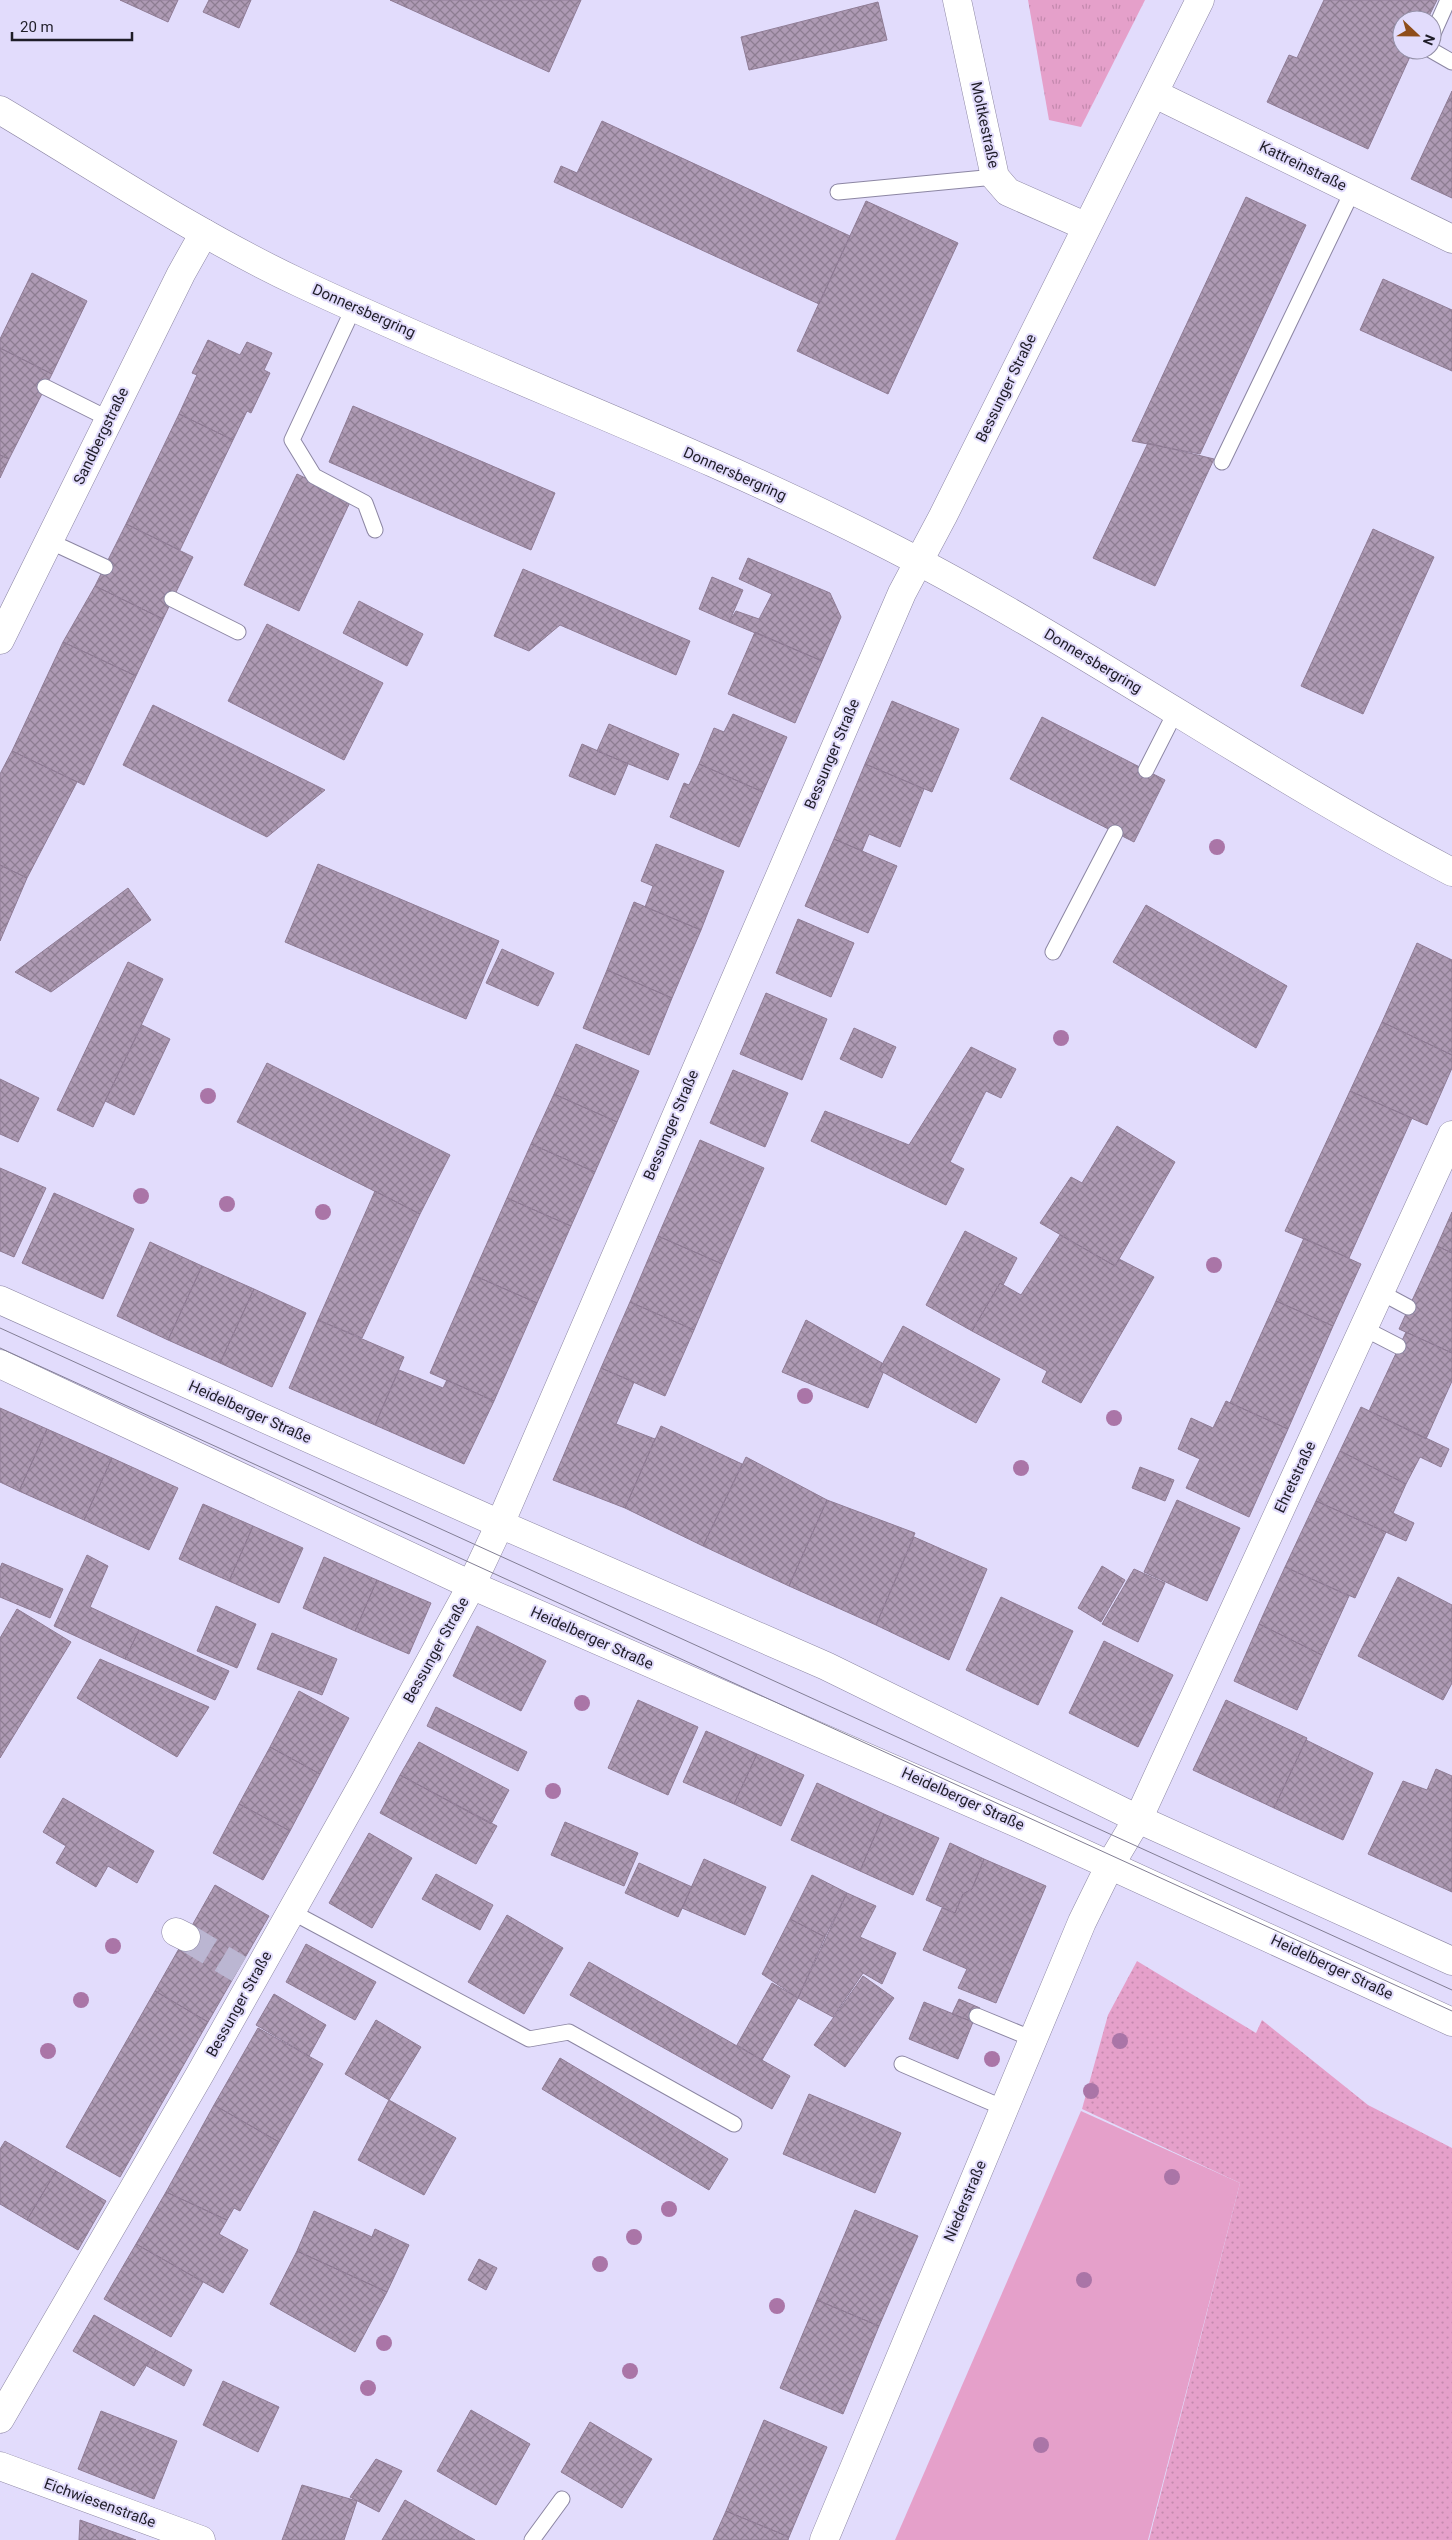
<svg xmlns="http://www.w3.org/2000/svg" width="1452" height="2540" viewBox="0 0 1452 2540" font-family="Roboto,sans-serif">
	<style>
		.grass { fill: url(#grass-tufts) }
		.park { fill: url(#park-dots) }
		.garden { fill: #e5a0ca }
		.building { fill: url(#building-cross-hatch); stroke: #8f7c95 }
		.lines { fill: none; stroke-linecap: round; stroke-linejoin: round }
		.street-tunnel { stroke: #bbb6d2; stroke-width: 28; stroke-dasharray: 28 14; stroke-linecap: butt }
		.lane-casing { stroke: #8c86a3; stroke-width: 17 }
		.street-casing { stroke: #8c86a3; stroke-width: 29 }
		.secondary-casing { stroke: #8c86a3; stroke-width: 29 }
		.primary-casing { stroke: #8c86a3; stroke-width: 29 }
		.lane { stroke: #fff; stroke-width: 15 }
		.street { stroke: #fff; stroke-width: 28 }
		.secondary { stroke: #fff; stroke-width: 28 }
		.primary { stroke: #fff; stroke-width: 28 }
		.tram { stroke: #827e94; stroke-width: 1 }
		.tree { fill: #aa75a7 }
		.labels { text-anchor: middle; stroke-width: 4; stroke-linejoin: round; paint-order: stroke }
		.street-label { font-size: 15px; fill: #1f1d28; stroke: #e2dcfc }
	</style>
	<defs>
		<pattern id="grass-tufts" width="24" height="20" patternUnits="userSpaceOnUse" patternTransform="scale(1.25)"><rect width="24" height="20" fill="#e5a0ca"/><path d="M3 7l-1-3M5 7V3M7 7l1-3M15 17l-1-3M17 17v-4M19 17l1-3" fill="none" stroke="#c489ae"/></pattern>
		<pattern id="park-dots" width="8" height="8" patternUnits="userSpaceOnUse" patternTransform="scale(1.25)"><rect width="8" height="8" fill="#e5a0ca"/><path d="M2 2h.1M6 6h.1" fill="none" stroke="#c489ae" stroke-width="1.8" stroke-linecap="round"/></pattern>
		<pattern id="building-cross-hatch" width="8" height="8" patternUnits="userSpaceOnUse" patternTransform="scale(1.25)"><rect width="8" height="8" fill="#ae9ab4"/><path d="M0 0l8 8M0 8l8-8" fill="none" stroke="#8d7d92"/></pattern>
	</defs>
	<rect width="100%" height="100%" fill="#e2dcfc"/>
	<!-- grass -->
	<path class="grass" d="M1028 0H1145L1081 127 1049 120Z"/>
	<!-- park -->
	<path class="park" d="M1137 1961 1256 2033 1262 2020 1368 2105 1452 2148V2540H1149L1240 2183 1082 2109 1108 2015Z"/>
	<!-- garden -->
	<path class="garden" d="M1081 2111 1240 2183 1148 2540H895Z"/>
	<!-- building -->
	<path class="building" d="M120 0H178L168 22Z
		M209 0H251L239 28 203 12Z
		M390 0H581L549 72Z
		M1324 0H1437L1427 20H1402V50H1413L1368 149 1267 102 1289 55 1297 58Z
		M878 2 887 40 749 70 741 37Z
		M1452 91V198L1411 179Z
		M602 121 850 236 819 304 554 182 561 166 577 173Z
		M1246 197 1306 225 1200 454 1132 441Z
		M866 201 958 243 888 394 797 351Z
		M32 273 87 301 52 374 0 348V339Z
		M1383 279 1452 310V371L1360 330Z
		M208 340 240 355 247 342 272 353 264 370 270 373 251 413 247 411 233 440 179 414 197 375 192 373Z
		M0 348 52 374 9 459 0 455Z
		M353 406 555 493 531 550 329 462Z
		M179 414 233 440 180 550 126 524Z
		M1148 443 1214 459 1155 586 1093 558Z
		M0 455 9 459 0 478Z
		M297 474 351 500 299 611 244 585Z
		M126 524 193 557 163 619 95 586Z
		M1373 529 1434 557 1363 714 1301 686Z
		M748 558 830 593 841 617 822 661 729 622 736 611 759 619 772 594 739 579Z
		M523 569 690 641 676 675 560 625 529 651 494 636Z
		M712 577 743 590 729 622 699 609Z
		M95 586 163 619 136 676 63 642Z
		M359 601 423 634 407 666 343 633Z
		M267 624 383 683 344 760 228 701Z
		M755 632 822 661 795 723 728 694Z
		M63 642 136 676 84 785 12 751Z
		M892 701 959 729 932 792 865 764Z
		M153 705 325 790 267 837 123 765Z
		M733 714 787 737 763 792 699 764 714 728 724 732Z
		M1042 717 1165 780 1134 842 1010 779Z
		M609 724 679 754 668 780 597 751Z
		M582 744 628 764 615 795 569 776Z
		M12 751 77 782 27 878 0 865V774Z
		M699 764 763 792 739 847 670 817 684 783 689 785Z
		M865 764 924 789 900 847 869 834 862 851 834 839Z
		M834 839 897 866 868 933 805 906Z
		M656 844 724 871 701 930 645 907 653 886 641 881Z
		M318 864 499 941 466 1019 285 942Z
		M0 865 27 878 0 941Z
		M128 888 151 920 51 992 15 972Z
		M634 902 701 930 672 998 607 970Z
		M1146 905 1287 986 1256 1048 1113 962Z
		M798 919 854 943 831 997 776 973Z
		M1417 943 1452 960V1055L1382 1022Z
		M502 949 554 973 538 1006 486 983Z
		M128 962 163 979 93 1127 57 1110Z
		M607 970 672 998 649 1055 583 1028Z
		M766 993 827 1019 802 1080 740 1054Z
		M1382 1022 1452 1055V1068L1427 1125 1350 1091Z
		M142 1025 170 1039 134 1115 105 1101Z
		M854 1028 896 1047 882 1078 840 1059Z
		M576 1044 639 1071 617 1122 554 1094Z
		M971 1047 1016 1069 1001 1098 986 1091 950 1162 964 1169 946 1205 811 1141 825 1111 909 1145Z
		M267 1063 450 1155 420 1214 237 1122Z
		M733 1070 788 1093 765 1147 710 1123Z
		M0 1079 39 1098 18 1142 0 1134Z
		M1350 1091 1412 1118 1349 1258 1285 1231Z
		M554 1094 617 1122 595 1172 531 1144Z
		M1117 1126 1175 1162 1115 1266 1040 1223 1071 1177 1082 1183Z
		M700 1140 764 1168 722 1264 658 1236Z
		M531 1144 595 1172 571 1226 507 1198Z
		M0 1168 46 1188 14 1257 0 1251Z
		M375 1191 420 1214 362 1338 318 1320Z
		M54 1193 134 1229 103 1299 22 1263Z
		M507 1198 571 1226 537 1303 473 1275Z
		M1452 1212V1253L1437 1246Z
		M965 1231 1017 1258 1003 1285 1000 1283 972 1331 926 1305Z
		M1060 1235 1115 1266 1119 1259 1154 1277 1081 1403 1042 1382 1047 1371 972 1331 1000 1283 1021 1295Z
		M658 1236 722 1264 694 1330 630 1302Z
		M1304 1238 1361 1264 1333 1326 1276 1301Z
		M150 1242 202 1266 168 1340 117 1316Z
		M1437 1246 1452 1253V1353L1399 1329Z
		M202 1266 254 1289 220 1363 168 1340Z
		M473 1275 537 1303 494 1401 430 1373Z
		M254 1289 306 1313 272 1387 220 1363Z
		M1276 1301 1333 1326 1288 1429 1230 1403Z
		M630 1302 694 1330 665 1396 601 1368Z
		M318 1320 404 1357 375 1425 289 1388Z
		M806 1320 882 1363 879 1370 883 1373 868 1408 782 1372Z
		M903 1326 1000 1379 976 1423 879 1370Z
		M1406 1332 1452 1353V1381L1426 1439 1369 1411Z
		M601 1368 634 1382 616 1424 655 1439 625 1508 553 1480Z
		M399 1370 443 1388 447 1380 494 1401 464 1464 375 1425Z
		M1226 1401 1288 1429 1249 1517 1186 1488 1200 1459 1178 1449 1191 1418 1213 1428Z
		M1361 1407 1449 1449 1441 1467 1420 1457 1406 1484 1340 1451Z
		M0 1408 47 1429 19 1491 0 1482Z
		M661 1426 742 1464 703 1546 625 1508Z
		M47 1429 112 1458 84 1520 19 1491Z
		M1340 1451 1406 1484 1393 1513 1414 1523 1406 1541 1316 1501Z
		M746 1457 827 1500 789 1586 703 1546Z
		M112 1458 178 1488 149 1550 84 1520Z
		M1140 1467 1174 1480 1165 1501 1132 1488Z
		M827 1500 915 1533 876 1625 789 1586Z
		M1177 1500 1240 1528 1207 1601 1144 1572Z
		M1316 1501 1386 1532 1355 1598 1285 1567Z
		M203 1504 253 1526 229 1581 179 1559Z
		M253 1526 303 1548 279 1603 229 1581Z
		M914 1537 987 1569 949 1660 876 1625Z
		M87 1555 108 1566 90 1607 139 1630 125 1659 54 1626Z
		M324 1557 377 1580 355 1631 303 1608Z
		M2 1563 63 1589 50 1618 0 1597V1568Z
		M1102 1566 1125 1580 1101 1622 1078 1608Z
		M1285 1567 1349 1596 1322 1655 1259 1624Z
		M1134 1569 1165 1583 1138 1642 1102 1624Z
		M1398 1577 1452 1605V1683L1443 1700 1358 1656Z
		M377 1580 431 1603 409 1654 355 1631Z
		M1001 1597 1073 1631 1038 1705 966 1670Z
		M216 1606 256 1624 237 1668 197 1651Z
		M17 1609 71 1642 0 1758V1638Z
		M1259 1624 1322 1655 1297 1710 1234 1681Z
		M477 1626 546 1661 521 1711 453 1676Z
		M139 1630 229 1671 215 1700 125 1659Z
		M272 1633 337 1659 322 1695 257 1669Z
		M1104 1641 1173 1675 1138 1747 1069 1713Z
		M100 1659 209 1707 177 1757 77 1698Z
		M299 1691 349 1718 320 1774 270 1747Z
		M638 1700 698 1727 668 1795 608 1768Z
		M1226 1700 1307 1738 1274 1808 1193 1770Z
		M436 1707 527 1752 518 1771 427 1726Z
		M706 1731 757 1754 734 1804 683 1782Z
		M1306 1740 1373 1773 1343 1840 1274 1808Z
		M419 1742 509 1790 491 1824 400 1775Z
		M270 1747 320 1774 290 1831 239 1804Z
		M757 1754 804 1775 781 1826 734 1804Z
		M1436 1769 1452 1776V1892L1368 1854 1403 1781 1427 1790Z
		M400 1775 497 1826 476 1864 380 1813Z
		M817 1783 884 1814 860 1871 791 1840Z
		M63 1798 154 1851 137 1883 108 1866 96 1887 56 1863 66 1846 43 1832Z
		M239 1804 290 1831 263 1880 213 1853Z
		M884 1814 939 1838 913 1895 860 1871Z
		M565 1822 638 1853 624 1886 551 1855Z
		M369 1833 412 1858 372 1928 329 1903Z
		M950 1843 984 1859 972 1889 963 1894 955 1913 926 1900Z
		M704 1859 766 1887 745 1935 682 1908Z
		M984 1859 1046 1886 996 2003 958 1988 967 1969 923 1950 942 1908 955 1913 963 1894 972 1889Z
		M639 1863 692 1887 678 1917 625 1893Z
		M436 1874 493 1905 480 1930 422 1899Z
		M812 1875 847 1893 825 1937 790 1919Z
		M215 1885 269 1916 208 2022 155 1991Z
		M847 1893 876 1906 860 1937 896 1953 882 1984 863 1973 833 2017 798 1998Z
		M507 1915 563 1948 524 2014 468 1982Z
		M790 1919 825 1937 798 1998 762 1974Z
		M306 1944 376 1982 355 2020 286 1982Z
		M589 1962 790 2076 772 2109 570 1995Z
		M863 1976 894 1998 845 2067 814 2045Z
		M772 1983 798 1998 762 2060 737 2045Z
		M155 1991 208 2022 120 2177 66 2147Z
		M274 1994 326 2025 309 2056 256 2025Z
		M959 1999 980 2008 973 2022 952 2014Z
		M924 2002 973 2022 958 2059 909 2039Z
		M376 2020 421 2047 389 2100 345 2074Z
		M258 2028 323 2064 279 2142 214 2105Z
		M560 2058 728 2159 709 2190 542 2089Z
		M809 2094 901 2133 875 2193 783 2154Z
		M389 2100 456 2138 424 2195 358 2160Z
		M214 2105 279 2142 240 2211 234 2208 227 2220 166 2192Z
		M5 2141 56 2171 27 2220 0 2204V2149Z
		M56 2171 106 2201 78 2250 27 2220Z
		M166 2192 227 2220 219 2234 248 2250 223 2293 136 2244Z
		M855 2210 918 2236 879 2326 817 2300Z
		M314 2211 372 2237 375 2229 409 2245 387 2292 297 2251Z
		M136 2244 203 2282 171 2337 104 2299Z
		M297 2251 387 2292 355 2352 270 2304Z
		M479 2259 497 2268 486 2290 468 2280Z
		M817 2300 879 2326 843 2414 780 2388Z
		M94 2315 156 2350 134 2386 73 2351Z
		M156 2350 192 2370 184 2386 147 2366Z
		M223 2381 279 2407 258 2452 203 2425Z
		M471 2410 530 2444 496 2505 437 2471Z
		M101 2411 177 2441 154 2499 78 2469Z
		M764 2420 827 2447 789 2537 726 2511Z
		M590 2422 652 2459 622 2508 561 2472Z
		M376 2459 402 2471 379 2512 350 2497Z
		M302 2485 357 2501 344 2540H282Z
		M405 2500 475 2540H382Z
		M726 2511 789 2537 788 2540H713Z
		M80 2520 136 2540H79Z"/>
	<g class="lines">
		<!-- street-tunnel -->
		<path class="street-tunnel" d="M186 1937 239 1969"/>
		<defs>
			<path id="lane" d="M1432 36 1448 0
				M1431 50 1452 62
				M838 192 995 177
				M354 307 292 440 314 476 365 503 375 530
				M45 387 109 419
				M1222 462 1353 190
				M49 541 105 567
				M172 599 238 632
				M1146 770 1176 711
				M1053 952 1115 833
				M1380 1292 1408 1307
				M1363 1328 1398 1346
				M292 1912 529 2039 569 2032 734 2124
				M977 2016 1033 2039
				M902 2064 1004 2108
				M532 2540 562 2499"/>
			<path id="street" d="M957 0 995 177 1008 192 1085 226
				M1155 94 1452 239
				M0 640 181 274 204 233
				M176 1932 186 1937
				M0 2419 200 2074 363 1784 468 1592 500 1524 902 593 943 516 1200 0
				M0 2466 201 2540
				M824 2540 1082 1922 1110 1865 1141 1813 1452 1135"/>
			<path id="secondary" d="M0 1300 500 1524 826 1666 1138 1819 1452 1961
				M0 1364 471 1585 1026 1827 1452 2022"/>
			<path id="primary" d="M0 110C99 169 196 234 300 283 489 372 686 444 873 538 1073 638 1254 769 1452 872"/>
		</defs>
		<!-- lane casing -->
		<use href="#lane" class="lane-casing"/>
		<!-- street casing -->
		<use href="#street" class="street-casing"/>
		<!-- secondary casing -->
		<use href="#secondary" class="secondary-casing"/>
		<!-- primary casing -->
		<use href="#primary" class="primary-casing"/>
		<!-- lane -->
		<use href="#lane" class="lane"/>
		<!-- street -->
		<use href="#street" class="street"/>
		<!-- secondary -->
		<use href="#secondary" class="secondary"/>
		<!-- primary -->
		<use href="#primary" class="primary"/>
		<!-- tram -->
		<path class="tram" d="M0 1328 1452 1990
			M0 1348 1452 2011"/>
	</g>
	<!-- trees -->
	<g class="tree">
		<circle cx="1217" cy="847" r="8"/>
		<circle cx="1061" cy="1038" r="8"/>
		<circle cx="208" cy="1096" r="8"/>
		<circle cx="141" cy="1196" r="8"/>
		<circle cx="227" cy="1204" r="8"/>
		<circle cx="323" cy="1212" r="8"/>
		<circle cx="1214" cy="1265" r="8"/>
		<circle cx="805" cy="1396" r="8"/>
		<circle cx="1114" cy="1418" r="8"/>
		<circle cx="1021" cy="1468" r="8"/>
		<circle cx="582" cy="1703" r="8"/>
		<circle cx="553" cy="1791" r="8"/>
		<circle cx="113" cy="1946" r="8"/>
		<circle cx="81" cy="2000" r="8"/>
		<circle cx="1120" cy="2041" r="8"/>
		<circle cx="48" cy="2051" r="8"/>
		<circle cx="992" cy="2059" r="8"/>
		<circle cx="1091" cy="2091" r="8"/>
		<circle cx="1172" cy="2177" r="8"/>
		<circle cx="669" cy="2209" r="8"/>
		<circle cx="634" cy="2237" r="8"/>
		<circle cx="600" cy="2264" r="8"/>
		<circle cx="1084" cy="2280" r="8"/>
		<circle cx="777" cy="2306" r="8"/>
		<circle cx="384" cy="2343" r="8"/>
		<circle cx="630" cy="2371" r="8"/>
		<circle cx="368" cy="2388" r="8"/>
		<circle cx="1041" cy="2445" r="8"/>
	</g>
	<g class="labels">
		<!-- street labels -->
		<g class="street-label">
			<text transform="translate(985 125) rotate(78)" y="5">Moltkestraße</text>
			<text transform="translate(1303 166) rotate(26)" y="5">Kattreinstraße</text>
			<text transform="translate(364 311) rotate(24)" y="5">Donnersbergring</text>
			<text transform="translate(1006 388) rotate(-64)" y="5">Bessunger Straße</text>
			<text transform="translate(101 436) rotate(-64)" y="5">Sandbergstraße</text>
			<text transform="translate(735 474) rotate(24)" y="5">Donnersbergring</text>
			<text transform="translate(1093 661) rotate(31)" y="5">Donnersbergring</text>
			<text transform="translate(832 754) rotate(-67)" y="5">Bessunger Straße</text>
			<text transform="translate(671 1125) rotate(-67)" y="5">Bessunger Straße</text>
			<text transform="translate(250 1412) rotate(24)" y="5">Heidelberger Straße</text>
			<text transform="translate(1295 1477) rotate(-65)" y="5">Ehretstraße</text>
			<text transform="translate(592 1638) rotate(24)" y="5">Heidelberger Straße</text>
			<text transform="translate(436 1650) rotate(-61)" y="5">Bessunger Straße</text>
			<text transform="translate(963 1799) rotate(24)" y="5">Heidelberger Straße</text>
			<text transform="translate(1332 1967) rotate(25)" y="5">Heidelberger Straße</text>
			<text transform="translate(239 2004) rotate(-61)" y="5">Bessunger Straße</text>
			<text transform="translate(965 2201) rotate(-67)" y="5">Niederstraße</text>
			<text transform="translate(100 2503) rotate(20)" y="5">Eichwiesenstraße</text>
		</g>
	</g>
	<!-- north arrow -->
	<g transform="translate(1417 35) rotate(112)"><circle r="24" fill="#e2dcfc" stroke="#9490a7"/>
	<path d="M0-4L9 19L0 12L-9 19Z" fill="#8f4d1a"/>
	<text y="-8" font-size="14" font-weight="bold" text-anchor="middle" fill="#1f1d28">N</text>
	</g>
	<!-- scale -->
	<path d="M12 32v8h120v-8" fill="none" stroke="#1f1d28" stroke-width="2.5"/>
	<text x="20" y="32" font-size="15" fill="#1f1d28" stroke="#e2dcfc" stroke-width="4" paint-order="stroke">20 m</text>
</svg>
